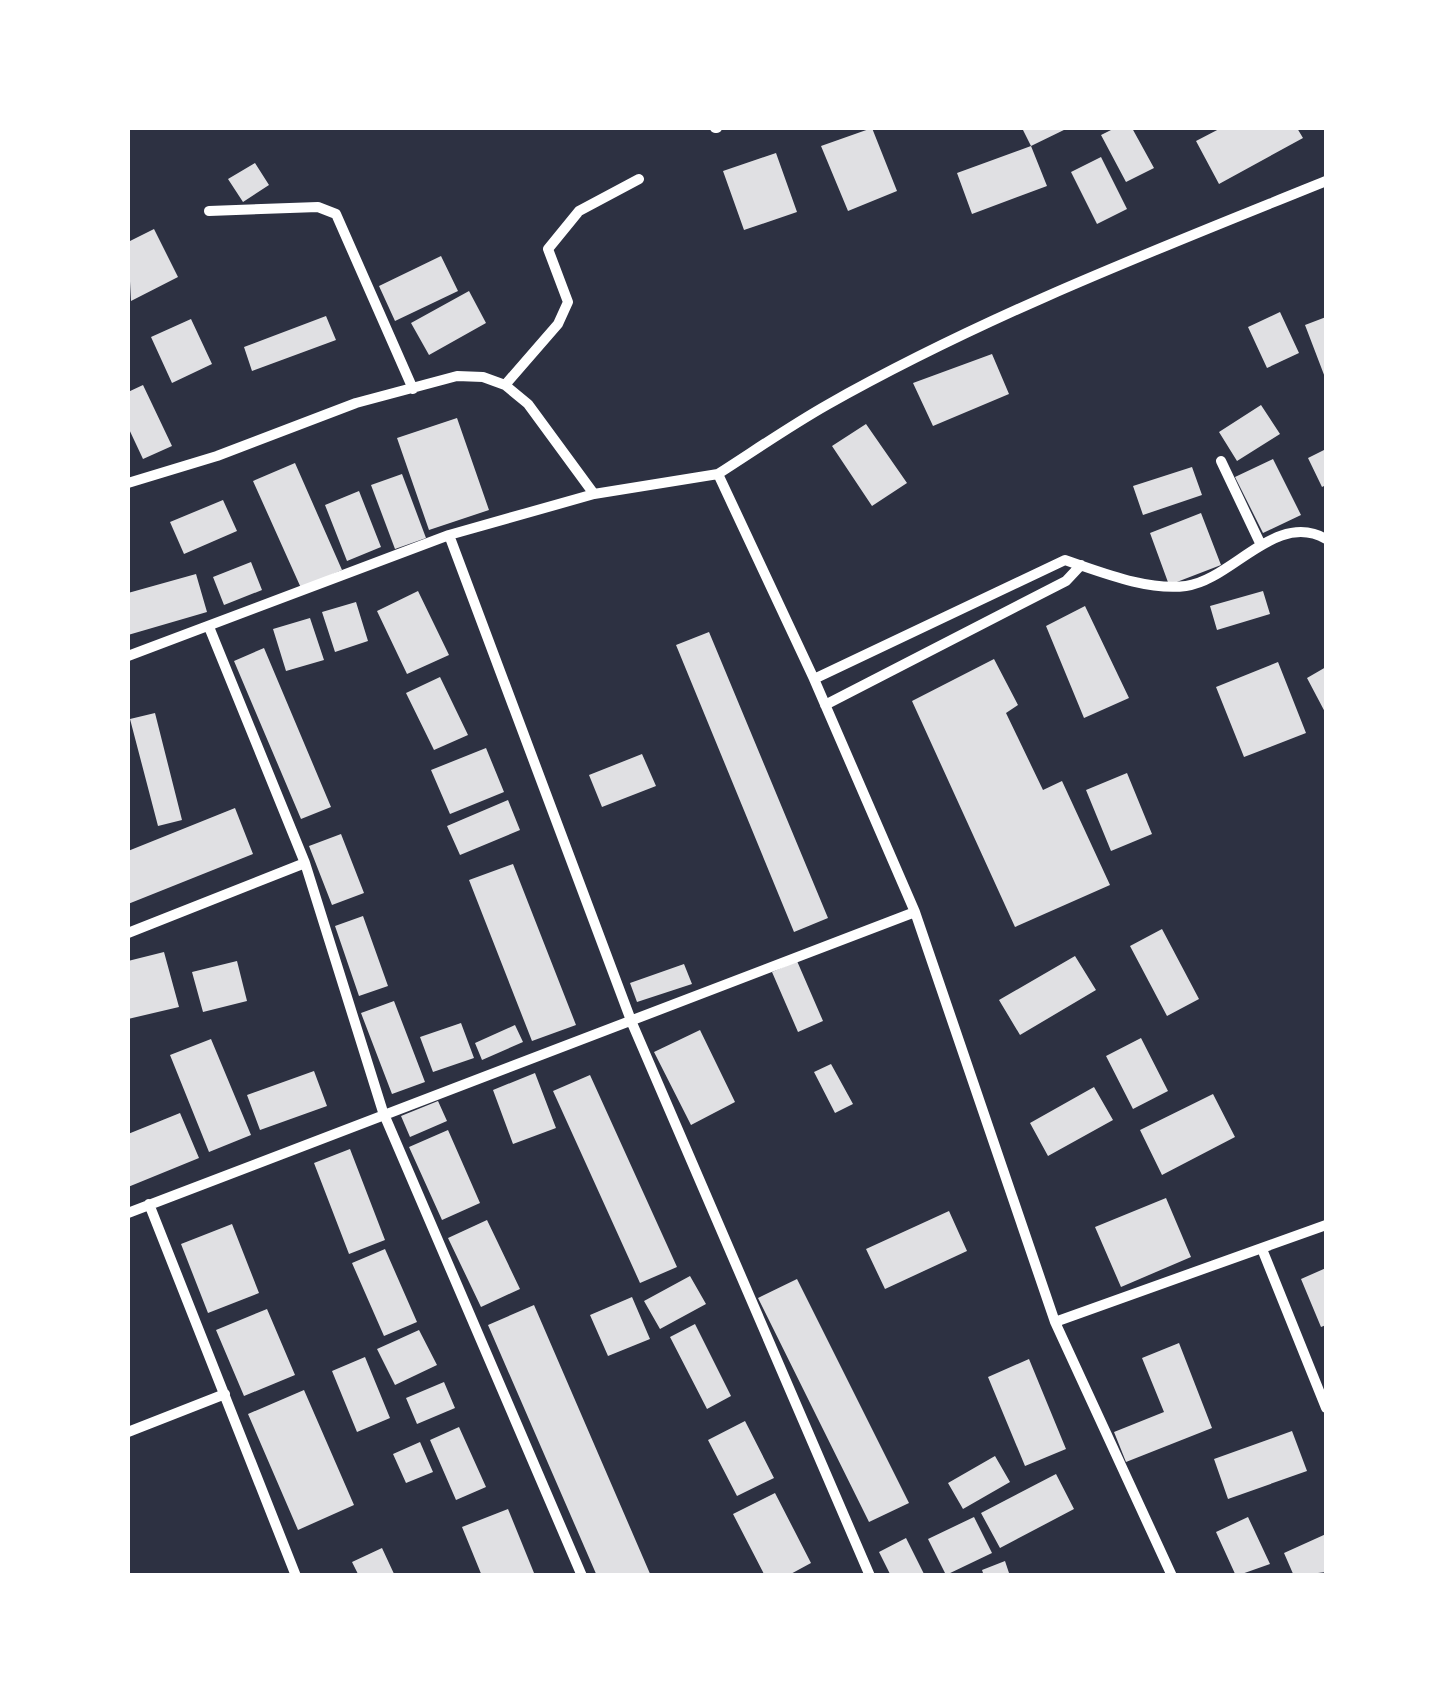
<svg xmlns="http://www.w3.org/2000/svg" width="1454" height="1703" viewBox="0 0 1454 1703" font-family="'Exo 2',sans-serif">
	<style>
		.building { fill: #e0e0e3 }
		.lines { fill: none; stroke-linecap: round; stroke-linejoin: round }
		.minor { stroke: #fff; stroke-width: 10 }
	</style>
	<rect width="100%" height="100%" fill="#2d3142"/>
	<!-- building -->
	<path class="building" d="M872 128 897 191 848 211 821 146Z
		M1022 128H1068L1031 146 1047 186 972 214 957 173 1031 146Z
		M1115 128H1132L1154 168 1126 182 1101 135Z
		M1221 128H1297L1303 138 1219 184 1196 141Z
		M776 153 797 212 744 230 723 171Z
		M1101 157 1127 209 1097 224 1071 172Z
		M255 163 269 185 243 202 228 179Z
		M154 229 178 277 131 301 128 242Z
		M441 256 458 291 395 321 379 286Z
		M469 291 486 323 429 355 411 323Z
		M1280 312 1299 353 1267 368 1248 327Z
		M326 316 336 340 252 371 244 347Z
		M1326 317V380L1305 325Z
		M191 319 212 364 172 383 151 337Z
		M992 354 1009 394 933 426 913 383Z
		M143 385 172 446 143 459 128 427V392Z
		M1261 405 1280 434 1237 461 1219 432Z
		M457 418 489 510 429 530 397 438Z
		M866 424 907 483 872 506 832 446Z
		M1326 449V485L1322 487 1308 458Z
		M1273 459 1301 515 1263 533 1235 477Z
		M295 463 342 570 301 588 253 481Z
		M1192 467 1202 495 1143 515 1133 486Z
		M402 474 426 538 395 549 371 485Z
		M359 491 381 547 347 561 325 505Z
		M223 500 237 531 184 554 170 522Z
		M1201 513 1221 565 1169 585 1150 533Z
		M251 562 262 590 224 605 213 577Z
		M196 574 207 612 128 635V593Z
		M418 591 449 655 407 674 377 611Z
		M1263 591 1270 614 1217 630 1210 606Z
		M356 602 368 641 335 652 322 612Z
		M1085 606 1129 698 1084 718 1046 626Z
		M310 618 324 660 286 671 273 629Z
		M709 632 828 918 794 932 676 645Z
		M264 648 331 807 301 819 234 661Z
		M994 659 1018 705 1006 713 1043 790 1062 781 1110 885 1015 927 912 701Z
		M1278 662 1306 733 1244 757 1216 687Z
		M1326 667V714L1307 678Z
		M440 677 468 735 434 750 406 693Z
		M155 713 182 820 158 826 130 719Z
		M486 748 504 792 450 814 431 770Z
		M642 754 656 786 602 807 589 775Z
		M1127 773 1152 834 1111 851 1086 790Z
		M508 800 520 830 460 855 447 826Z
		M235 808 253 854 128 904V851Z
		M341 834 364 893 332 905 309 846Z
		M513 864 576 1025 532 1041 469 880Z
		M363 916 388 986 359 996 335 926Z
		M1162 929 1199 999 1167 1016 1130 946Z
		M164 952 179 1007 128 1019V961Z
		M1075 956 1096 990 1020 1035 999 1000Z
		M237 961 247 1001 203 1012 192 972Z
		M797 961 823 1021 798 1032 772 972Z
		M684 964 692 984 637 1002 630 983Z
		M394 1001 425 1082 392 1094 361 1013Z
		M461 1023 474 1058 433 1072 420 1037Z
		M515 1025 523 1042 482 1060 475 1043Z
		M700 1030 735 1102 691 1125 654 1052Z
		M1141 1038 1168 1091 1133 1109 1106 1056Z
		M211 1039 251 1135 209 1152 170 1055Z
		M831 1064 853 1104 835 1113 814 1072Z
		M314 1071 327 1106 260 1130 247 1095Z
		M535 1073 556 1128 513 1144 493 1090Z
		M590 1075 677 1267 640 1283 553 1091Z
		M1094 1087 1113 1120 1048 1156 1030 1123Z
		M1213 1094 1235 1137 1162 1175 1140 1130Z
		M438 1101 447 1121 410 1137 401 1116Z
		M180 1113 199 1158 128 1187V1134Z
		M448 1130 480 1203 442 1220 409 1147Z
		M350 1149 385 1240 349 1254 314 1163Z
		M1166 1198 1191 1257 1121 1287 1095 1227Z
		M949 1211 967 1251 885 1289 866 1249Z
		M487 1220 520 1289 481 1307 448 1238Z
		M232 1224 259 1293 208 1313 181 1244Z
		M385 1249 417 1322 384 1336 352 1263Z
		M1326 1268V1325L1321 1327 1301 1279Z
		M690 1276 706 1304 660 1329 644 1301Z
		M797 1279 909 1503 869 1522 758 1298Z
		M632 1297 650 1339 608 1356 590 1315Z
		M534 1305 651 1576H597L488 1325Z
		M267 1309 295 1375 244 1396 216 1330Z
		M695 1324 731 1396 707 1409 670 1337Z
		M419 1330 437 1365 395 1385 377 1349Z
		M1179 1343 1212 1428 1126 1462 1114 1432 1164 1412 1142 1358Z
		M365 1357 390 1418 357 1432 332 1371Z
		M1029 1359 1066 1449 1025 1466 988 1377Z
		M444 1382 455 1408 417 1424 406 1398Z
		M304 1390 354 1505 298 1530 248 1414Z
		M745 1421 774 1478 737 1496 708 1440Z
		M459 1427 486 1487 456 1500 430 1440Z
		M1292 1431 1307 1471 1228 1499 1214 1459Z
		M420 1442 433 1472 406 1483 393 1454Z
		M995 1456 1010 1482 963 1509 948 1483Z
		M1056 1474 1074 1509 1000 1548 981 1513Z
		M775 1493 811 1563 787 1576H765L733 1514Z
		M508 1509 534 1573 482 1576 462 1527Z
		M974 1517 992 1553 946 1575 928 1539Z
		M1248 1517 1270 1564 1236 1576 1216 1532Z
		M1326 1534V1572L1294 1576 1284 1553Z
		M906 1538 925 1576H891L879 1552Z
		M382 1548 395 1576H359L352 1562Z
		M1005 1561 1010 1576H984L982 1570Z"/>
	<g class="lines">
		<!-- minor -->
		<path class="minor" d="M715 128H717
			M209 211 318 207 336 214 413 389
			M505 385 558 324 568 302 548 249 579 211 639 179
			M1221 461 1261 545
			M128 483 217 456 356 403 457 376 483 377 505 385 528 404 594 494
			M449 535 594 494 718 474
			M209 627 305 863 383 1112 582 1576
			M128 656 449 535 632 1023 870 1576
			M814 679 1065 560C1101 572 1147 591 1186 586 1232 580 1276 510 1326 539
			M825 705 1066 581 1081 565
			M128 933 305 863
			M149 1204 296 1576
			M128 1213 915 912
			M1262 1249 1326 1408
			M1055 1322 1326 1225
			M128 1432 225 1394
			M1172 1576 1055 1322 915 912 814 679 718 474C754 451 790 426 827 405 986 315 1158 249 1326 181"/>
	</g>
	<!-- border -->
	<rect width="1454" height="1703" fill="none" stroke="#ffffff" stroke-width="260"/>
</svg>
